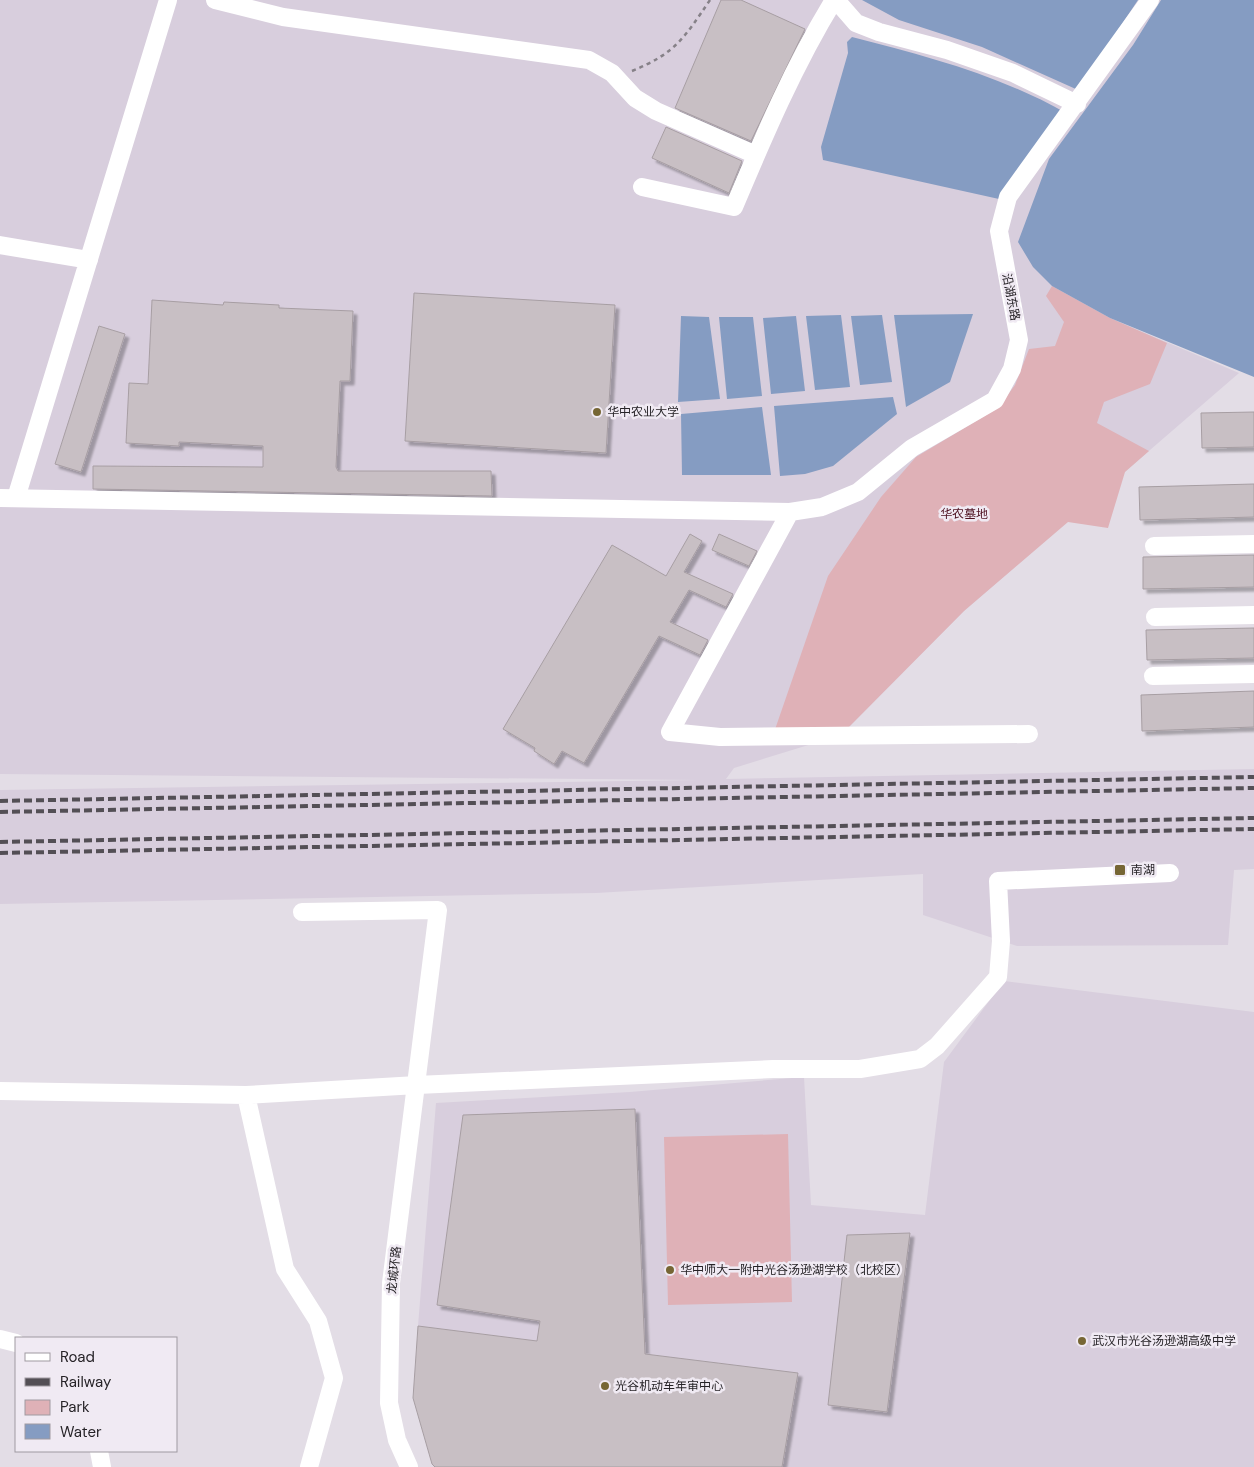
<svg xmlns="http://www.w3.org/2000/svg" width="1254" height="1467" viewBox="0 0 1254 1467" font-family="'DM Sans','Noto Sans SC',sans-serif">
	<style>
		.built { fill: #d8cedd }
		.green { fill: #dfb1b7 }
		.water { fill: #859cc2 }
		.building { fill: #c8bfc4; stroke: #a79ea3; filter: url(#shadow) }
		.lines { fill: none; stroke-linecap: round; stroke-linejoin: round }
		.path { stroke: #868188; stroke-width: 2.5; stroke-dasharray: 4 4; stroke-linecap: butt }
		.minor { stroke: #fff; stroke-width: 18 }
		.rail { stroke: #534f55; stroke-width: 4; stroke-dasharray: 8 4; stroke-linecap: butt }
		.poi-dot { fill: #766634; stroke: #f0eaf3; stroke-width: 2 }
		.labels { text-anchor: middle; stroke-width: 5; stroke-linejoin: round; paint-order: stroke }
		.street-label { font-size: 12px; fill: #262327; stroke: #f0eaf3 }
		.poi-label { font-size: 12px; fill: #262327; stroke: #f0eaf3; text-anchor: start }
		.park-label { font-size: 12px; fill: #4e1121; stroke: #f0eaf3 }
	</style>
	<defs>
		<filter id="shadow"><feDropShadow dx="4" dy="4" stdDeviation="1" flood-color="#0004"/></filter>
	</defs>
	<rect width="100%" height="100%" fill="#e3dde6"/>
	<!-- built -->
	<path class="built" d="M0 0H1161L1133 45 1052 286 1110 318 1239 373 964 611 841 735 734 768 726 779 1254 769V869L1234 870 1228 945 1017 946 923 915V874L596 893 0 904V790L699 780 0 774Z
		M1004 981 1254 1012V1467H782L797 1373 418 1326 436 1103 630 1092 804 1077 811 1205 925 1215 944 1062Z"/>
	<!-- green -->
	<path class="green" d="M1052 286 1110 318 1167 343 1150 384 1104 402 1097 423 1149 451 1125 472 1108 528 1068 522 964 611 841 735 771 741 828 576 881 497 916 457 998 408 1015 385 1029 349 1055 346 1064 322 1046 296Z
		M788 1134 792 1302 668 1305 664 1137Z"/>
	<!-- water -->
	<path class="water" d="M862 0H1138L1078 90 982 47 899 20Z
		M1161 0H1254V377L1110 318 1052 286 1033 267 1018 242 1049 159 1133 45Z
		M852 37C926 56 999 75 1066 113L999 199 823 160 821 147 848 53 847 42Z
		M973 314 950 382 906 407 894 315Z
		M841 315 850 387 815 390 806 316Z
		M882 315 892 382 860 385 851 316Z
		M681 316 709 317 720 399 678 402Z
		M796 316 805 391 771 394 763 318Z
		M719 317H753L762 396 727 399Z
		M893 397 897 414 833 466 805 474 780 476 774 406Z
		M762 407 771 475H682L681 414Z"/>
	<!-- building -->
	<path class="building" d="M721 0H741L805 29 751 141 675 108Z
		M666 127 742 161 729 193 652 158Z
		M414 293 615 305 606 453 405 441Z
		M152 300 223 305 224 302 279 305V308L353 311 350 381H340L336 467 338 471H491L492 496 93 489V466L263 467V446L179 442V446L126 443 129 383 148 384Z
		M99 326 125 334 81 472 55 464Z
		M1254 412V447L1202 448 1201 413Z
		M1254 484V517L1140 520 1139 487Z
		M690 534 702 541 684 572 733 594 726 607 689 590 670 622 708 640 700 655 659 636 584 763 562 751 554 764 534 751 535 748 503 729 612 545 666 576Z
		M719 534 757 551 749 566 712 550Z
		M1254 555V587L1143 589V557Z
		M1254 628V658L1147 660 1146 630Z
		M1254 691V727L1142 731 1141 695Z
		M635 1109 645 1354 798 1373 782 1467H435L432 1464 413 1398 418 1326 537 1341 540 1321 437 1305 463 1115Z
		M910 1233 887 1412 828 1405 847 1235Z"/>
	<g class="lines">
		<!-- path -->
		<path class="path" d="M632 71C676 53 684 38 710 0"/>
		<!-- minor -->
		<path class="minor" d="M215 0 283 17 589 60 612 73 635 98 656 111 756 155
			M836 0 856 23 879 32 947 50 1013 73 1077 104
			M642 187 734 207C764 136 794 65 834 0
			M0 245 89 260
			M0 498 790 512 822 507 858 492 912 448 995 400 1012 369 1019 340 999 231 1008 197 1150 0
			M16 498 168 0
			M790 512 670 732 720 737 1029 734
			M1154 546 1254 544
			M1155 617 1254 615
			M1153 676 1254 674
			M302 912 438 910 391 1283 389 1403 397 1440 409 1467
			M0 1091 246 1095 285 1269 318 1321 334 1378 309 1467
			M246 1095 417 1085 773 1069H860L920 1059 937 1046 998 977 1001 941 998 881 1170 873
			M0 1339 16 1343
			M99 1451 102 1467"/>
		<!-- rail -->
		<path class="rail" d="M0 801 1254 777
			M0 812 1254 788
			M0 842 1254 818
			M0 853 1254 829"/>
	</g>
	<!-- markers -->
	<g class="poi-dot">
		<circle cx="597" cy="412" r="5"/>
		<rect x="1114" y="864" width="12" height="12" rx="2.5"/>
		<circle cx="670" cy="1270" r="5"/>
		<circle cx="1082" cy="1341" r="5"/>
		<circle cx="605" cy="1386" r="5"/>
	</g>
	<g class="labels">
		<!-- street labels -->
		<g class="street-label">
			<text transform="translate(1011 297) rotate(79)" y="4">沿湖东路</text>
			<text transform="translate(394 1270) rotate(-84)" y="4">龙城环路</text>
		</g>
		<!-- poi labels -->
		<g class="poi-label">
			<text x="607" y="416">华中农业大学</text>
			<text x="1131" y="874">南湖</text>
			<text x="680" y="1274">华中师大一附中光谷汤逊湖学校（北校区）</text>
			<text x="1092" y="1345">武汉市光谷汤逊湖高级中学</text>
			<text x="615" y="1390">光谷机动车年审中心</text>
		</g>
		<!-- park labels -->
		<g class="park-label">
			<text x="964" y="518">华农墓地</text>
		</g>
	</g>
	<!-- legend -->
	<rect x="15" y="1337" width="162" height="115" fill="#f0eaf3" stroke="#9f9aa1"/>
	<rect x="25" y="1353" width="25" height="8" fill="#ffffff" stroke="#9f9aa1"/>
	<text x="60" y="1362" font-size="15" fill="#262327">Road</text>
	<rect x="25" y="1378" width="25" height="8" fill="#534f55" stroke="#9f9aa1"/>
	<text x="60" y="1387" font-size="15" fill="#262327">Railway</text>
	<rect x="25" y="1400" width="25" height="15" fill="#dfb1b7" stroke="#9f9aa1"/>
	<text x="60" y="1412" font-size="15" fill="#262327">Park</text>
	<rect x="25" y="1424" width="25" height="15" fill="#859cc2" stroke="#9f9aa1"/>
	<text x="60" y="1437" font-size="15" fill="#262327">Water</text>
</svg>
